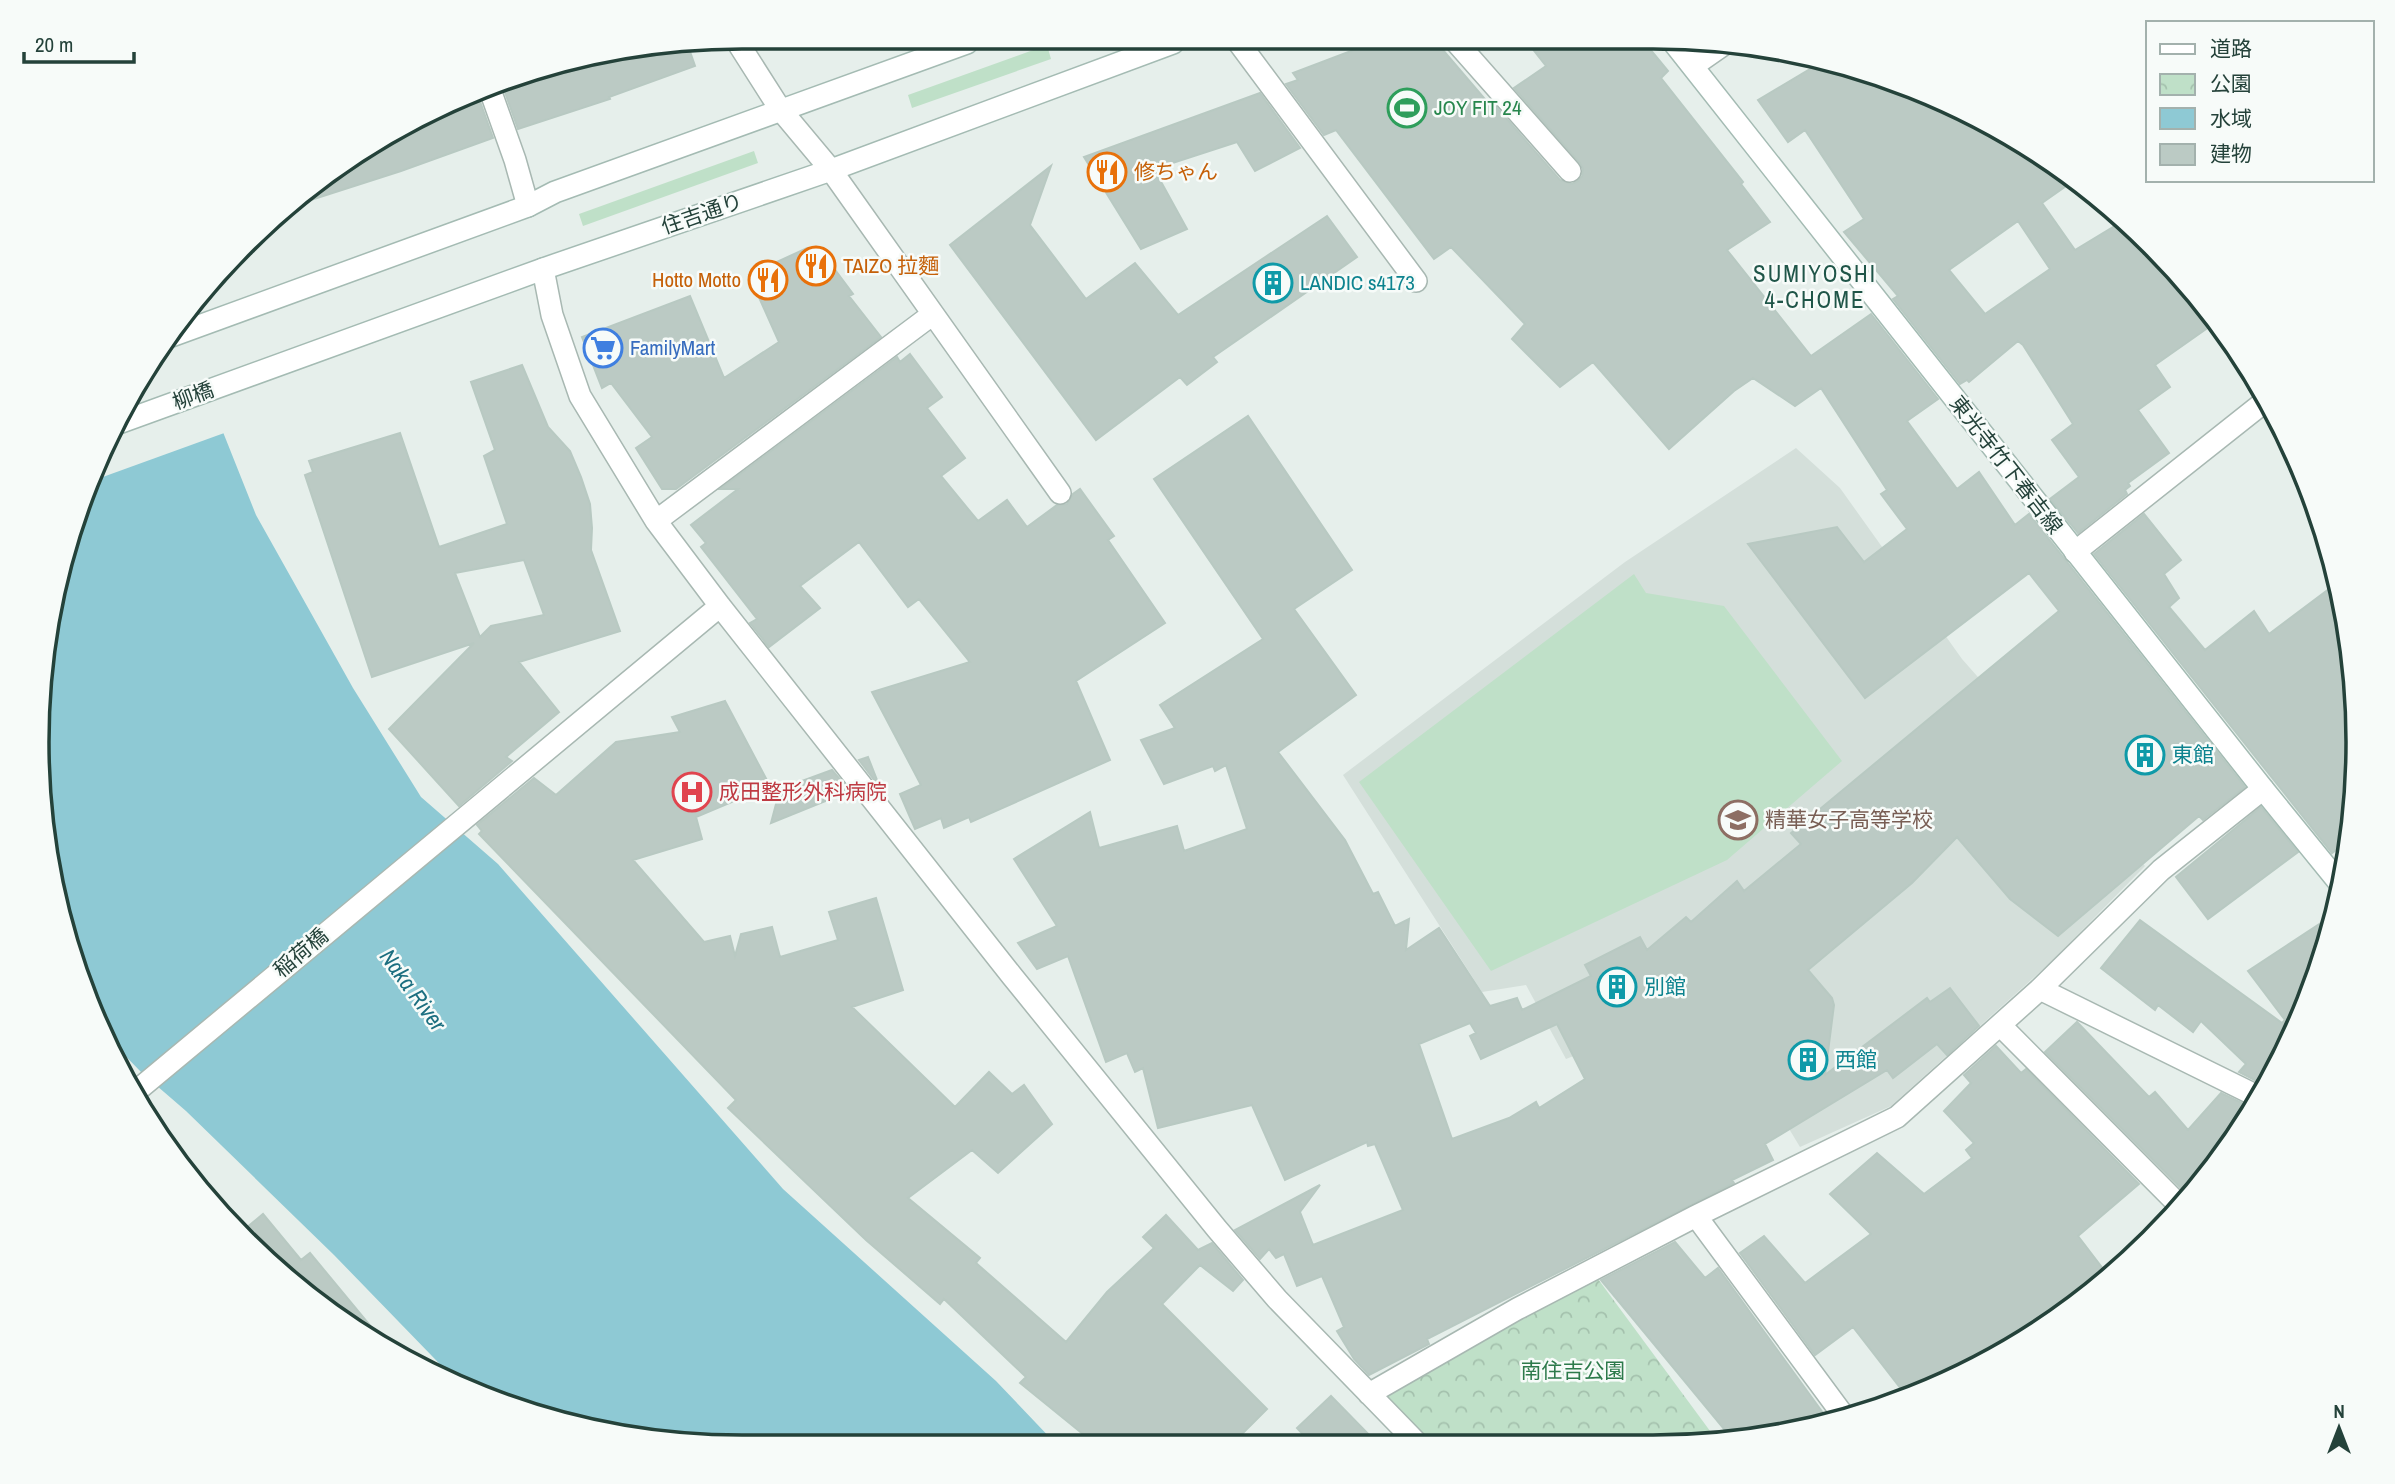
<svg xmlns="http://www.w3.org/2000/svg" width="2395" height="1484" viewBox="0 0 2395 1484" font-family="'Archivo Narrow','Noto Sans JP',sans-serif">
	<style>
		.built { fill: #d4dfda }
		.grass { fill: #bfe0c8 }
		.park { fill: url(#park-crowns) }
		.water { fill: #8ec9d4 }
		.pier { fill: #e6efeb }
		.building { fill: #bbcac4; stroke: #b8c9c2; stroke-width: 2; fill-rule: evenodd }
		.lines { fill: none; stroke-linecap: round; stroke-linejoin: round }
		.street-casing { stroke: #a8b8b2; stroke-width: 24 }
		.secondary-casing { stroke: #a4bbb3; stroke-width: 24 }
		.street { stroke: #fff; stroke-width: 21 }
		.secondary { stroke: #fff; stroke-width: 21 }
		.labels { text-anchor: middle; stroke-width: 5; stroke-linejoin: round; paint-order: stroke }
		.leisure-label { font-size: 21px; fill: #27864d; stroke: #f7fbf9; text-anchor: start }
		.food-label { font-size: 21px; fill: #c56008; stroke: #f7fbf9; text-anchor: start }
		.street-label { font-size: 21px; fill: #24423a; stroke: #f7fbf9 }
		.culture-label { font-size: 21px; fill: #0d838f; stroke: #f7fbf9; text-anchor: start }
		.shop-label { font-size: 21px; fill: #366cbe; stroke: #f7fbf9; text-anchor: start }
		.health-label { font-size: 21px; fill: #be3a42; stroke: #f7fbf9; text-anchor: start }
		.education-label { font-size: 21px; fill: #785e54; stroke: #f7fbf9; text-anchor: start }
		.park-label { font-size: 21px; fill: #2d7a4b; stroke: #f7fbf9 }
		.neighbourhood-label { font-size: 23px; letter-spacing: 2px; fill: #1f5548; stroke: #f7fbf9 }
		.water-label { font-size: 23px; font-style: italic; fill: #1c6f80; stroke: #f7fbf9 }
		.rim { fill: none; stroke: #24423a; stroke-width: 3.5 }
	</style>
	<defs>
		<pattern id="park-crowns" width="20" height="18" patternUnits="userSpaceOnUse" patternTransform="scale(1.75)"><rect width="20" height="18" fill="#bfe0c8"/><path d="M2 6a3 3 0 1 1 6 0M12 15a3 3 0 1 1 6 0" fill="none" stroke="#a4c1ad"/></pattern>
	</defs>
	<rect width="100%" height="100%" fill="#e6efeb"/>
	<!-- built -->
	<path class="built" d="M1796 448 1840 488 1962 659 2145 866 2051 962 1891 1106 1800 1147 1712 1001 1566 1059 1526 985 1482 992 1343 775 1625 562Z"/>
	<!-- grass -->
	<path class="grass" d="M1047 45 1051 59 912 108 908 95Z
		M754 151 758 163 583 226 579 214Z
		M1634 574 1646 593 1724 606 1842 761 1727 860 1491 971 1359 782Z"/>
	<!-- park -->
	<path class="park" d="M1598 1279 1713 1435 1702 1445H1429L1380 1396 1528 1310Z"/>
	<!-- water -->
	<path class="water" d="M178 319 256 515 353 688 421 797 498 864 783 1189 996 1381 1055 1443 650 1441 472 1394 464 1389 334 1255 186 1111 142 1073 100 1030 91 1012 61 925 37 742 50 605 74 515 131 390Z"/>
	<!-- pier -->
	<path class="pier" d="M180 316 227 432 89 482 131 390Z"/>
	<!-- building -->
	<path class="building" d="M650 43H687L695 66 609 97 610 99 518 129 501 81 516 74Z
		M1372 43H1437L1489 104 1492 102 1560 180 1572 184 1578 181 1582 176 1583 169 1580 163 1514 88 1546 66 1528 43H1645L1668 71 1661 78 1743 182 1741 184 1770 222 1727 250 1811 356 1871 314 1938 399 1907 421 1957 489 1979 472 2015 525 2029 514 2245 787 2203 820 2199 816 2058 936 2010 899 1957 837 1912 883 1808 970 1832 998 1834 1005 1825 1075 1927 998 1930 1002 1950 988 1979 1026 1947 1055 1937 1044 1893 1078 1887 1070 1765 1144 1773 1160 1732 1180 1734 1183 1427 1339 1429 1344 1369 1375 1354 1359 1337 1331 1344 1327 1322 1276 1297 1286 1284 1254 1276 1258 1269 1249 1260 1259 1235 1230 1320 1185 1300 1212 1313 1245 1403 1210 1375 1144 1368 1146 1367 1142 1285 1180 1252 1105 1158 1128 1143 1068 1135 1072 1127 1053 1106 1062 1068 956 1037 969 1018 943 1057 926 1014 859 1090 812 1099 848 1177 826 1184 851 1247 829 1226 765 1215 771 1213 766 1164 784 1141 740 1175 728 1160 705 1263 639 1154 479 1248 416 1352 570 1294 609 1356 695 1278 752 1345 840 1373 894 1378 892 1395 926 1409 919 1406 950 1439 928 1490 1006 1517 998 1522 1010 1591 976 1585 965 1640 937 1647 950 1686 917 1691 922 1737 881 1744 891 1801 844 1791 833 2059 611 2029 573 1865 698 1748 544 1837 527 1864 562 1907 529 1881 494 1887 490 1821 388 1795 406 1753 378 1734 391 1669 449 1593 362 1560 387 1512 339 1525 324 1451 247 1434 259 1336 130 1324 135 1286 84 1298 80 1293 73ZM1470 1023 1476 1033 1470 1036 1481 1059 1557 1024 1585 1079 1539 1108 1536 1102 1509 1118 1452 1139 1419 1044Z
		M1820 63 1923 91 2076 179 2042 203 2075 250 2123 221 2169 264 2189 294 2193 291 2216 322 2155 365 2170 387 2138 410 2169 453 2128 483 2130 486 2125 490 2127 494 2078 533 2050 499 2079 477 2052 440 2073 424 2023 345 2018 341 1969 382 1967 380 1960 384 1893 299 1898 296 1844 232 1864 219 1805 130 1788 142 1758 100ZM2018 221 2050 269 1985 314 1949 270Z
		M477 93 493 138 401 171 292 206 350 156Z
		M1260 93 1300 148 1255 171 1237 142 1154 169 1187 229 1141 249 1084 157Z
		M1051 166 1030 225 1086 299 1135 263 1178 315 1327 216 1357 257 1213 357 1217 362 1187 385 1180 377 1096 440 950 245Z
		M807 248 827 259 853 294 849 296 881 337 676 489H662L636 448 652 437 611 383 602 388 582 337 690 296 724 378 779 342 749 275Z
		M910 354 942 397 927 408 965 458 941 476 978 521 1007 500 1027 527 1057 505 1067 504 1073 494 1080 489 1114 536 1108 540 1165 623 1076 681 1110 760 971 822 969 817 944 828 941 818 915 829 900 794 921 785 872 692 970 662 919 599 908 607 859 542 800 586 820 608 769 647 750 623 757 619 701 547 706 543 691 525 738 489H720L897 357 900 362Z
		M522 365 548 427 570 451 581 477 590 504 592 528 591 550 620 631 519 662 559 712 506 757 512 761 459 806 389 729 474 643 372 677 305 475 313 472 309 461 400 433 439 547 507 524 484 456 495 450 471 382ZM524 560 544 615 491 626 480 637 455 573Z
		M2144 514 2181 560 2164 574 2179 598 2169 607 2205 650 2254 611 2269 634 2337 583 2352 650 2357 789 2348 841 2332 853 2094 554Z
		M725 701 770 786 696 817 702 839 633 860 704 942 730 936 735 956 741 934 772 927 780 957 838 940 829 912 876 898 903 990 852 1007 955 1107 989 1072 1012 1094 1024 1085 1052 1124 998 1173 972 1150 908 1198 980 1258 976 1263 1066 1342 1107 1292 1154 1248 1143 1237 1166 1215 1198 1250 1212 1243 1243 1280 1233 1291 1200 1265 1162 1304 1267 1409 1232 1444 1094 1443 1020 1383 1026 1377 944 1299 940 1304 866 1240 728 1108 736 1100 479 834 482 831 477 825 534 778 556 795 616 742 680 732 672 717Z
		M868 757 877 780 875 781 859 760Z
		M832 770 850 791 771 823 780 789Z
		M2261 807 2298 852 2208 919 2176 877Z
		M2336 913 2334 925 2285 1054 2266 1086 2239 1072 2246 1064 2201 1021 2193 1032 2158 1005 2155 1010 2101 968 2140 920 2282 1023 2285 1020 2248 971Z
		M2077 1022 2149 1097 2155 1092 2188 1130 2221 1093 2252 1108 2212 1172 2189 1196 2045 1052Z
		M1996 1046 2021 1073 2026 1069 2139 1184 2078 1236 2110 1278 2005 1353 1905 1394 1853 1327 1815 1355 1740 1253 1764 1236 1805 1283 1871 1234 1830 1194 1877 1153 1924 1194 1972 1158 1966 1150 1974 1143 1944 1111 1971 1083 1964 1075Z
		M263 1214 301 1260 310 1253 378 1335 376 1338 312 1301 240 1233Z
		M1675 1242 1705 1278 1718 1268 1831 1424 1733 1440 1601 1280Z
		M1331 1396 1378 1444H1312L1297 1428Z"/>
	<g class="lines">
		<defs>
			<path id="street" d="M738 43 780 109 831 170 1060 493
				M1239 43 1416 281
				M1457 43 1570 171
				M1693 66 1726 43
				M489 87 515 160 528 206
				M543 269 552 315 580 396 656 521 720 606 1012 976 1217 1229 1277 1299 1419 1445
				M656 521 933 314
				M2075 552 2268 399
				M2040 989 2259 1097
				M2000 1025 2180 1206
				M134 1093 720 606
				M1696 1216 1846 1419
				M1369 1394 1517 1309 1696 1216 1897 1117 2040 989 2161 870 2263 789"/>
			<path id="secondary" d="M1674 43 2263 789 2341 885
				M166 338 528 206 555 192 967 43
				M116 424 543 269 831 170 1173 43"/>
		</defs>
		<!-- street casing -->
		<use href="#street" class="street-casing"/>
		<!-- secondary casing -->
		<use href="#secondary" class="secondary-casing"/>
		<!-- street -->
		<use href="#street" class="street"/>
		<!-- secondary -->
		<use href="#secondary" class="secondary"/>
	</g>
	<!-- icons -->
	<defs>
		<symbol id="stadium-ring" viewBox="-11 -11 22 22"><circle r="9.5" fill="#f7fbf9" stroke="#2e9e5b" stroke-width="1.5"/><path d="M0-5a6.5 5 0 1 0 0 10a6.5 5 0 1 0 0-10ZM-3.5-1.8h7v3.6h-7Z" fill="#2e9e5b"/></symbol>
		<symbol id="restaurant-ring" viewBox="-11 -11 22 22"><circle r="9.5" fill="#f7fbf9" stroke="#e8710a" stroke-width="1.5"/><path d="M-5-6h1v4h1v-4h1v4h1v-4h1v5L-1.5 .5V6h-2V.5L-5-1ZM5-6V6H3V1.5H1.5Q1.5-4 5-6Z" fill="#e8710a"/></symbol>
		<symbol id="building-ring" viewBox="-11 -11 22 22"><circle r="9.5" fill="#f7fbf9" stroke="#0f9aa8" stroke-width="1.5"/><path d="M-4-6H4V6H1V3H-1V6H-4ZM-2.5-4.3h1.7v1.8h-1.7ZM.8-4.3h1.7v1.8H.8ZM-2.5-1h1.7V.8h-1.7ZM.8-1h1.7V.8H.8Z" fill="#0f9aa8"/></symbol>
		<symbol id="supermarket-ring" viewBox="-11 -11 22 22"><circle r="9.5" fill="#f7fbf9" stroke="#3f7fe0" stroke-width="1.5"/><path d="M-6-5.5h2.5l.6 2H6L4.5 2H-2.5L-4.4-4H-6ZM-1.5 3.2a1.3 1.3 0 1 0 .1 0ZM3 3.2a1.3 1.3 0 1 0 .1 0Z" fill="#3f7fe0"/></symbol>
		<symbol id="hospital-ring" viewBox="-11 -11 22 22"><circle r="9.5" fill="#f7fbf9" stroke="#e0444e" stroke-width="1.5"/><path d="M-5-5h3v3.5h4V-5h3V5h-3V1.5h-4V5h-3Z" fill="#e0444e"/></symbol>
		<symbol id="school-ring" viewBox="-11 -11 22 22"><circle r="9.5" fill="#f7fbf9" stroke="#8d6e63" stroke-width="1.5"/><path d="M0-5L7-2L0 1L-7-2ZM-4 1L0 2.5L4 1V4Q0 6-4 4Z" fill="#8d6e63"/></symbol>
	</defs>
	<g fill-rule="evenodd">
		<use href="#stadium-ring" x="1385" y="86" width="44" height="44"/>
		<use href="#restaurant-ring" x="1085" y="150" width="44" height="44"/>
		<use href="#restaurant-ring" x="794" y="244" width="44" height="44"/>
		<use href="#restaurant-ring" x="746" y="258" width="44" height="44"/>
		<use href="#building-ring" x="1251" y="261" width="44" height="44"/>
		<use href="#supermarket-ring" x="581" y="326" width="44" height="44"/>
		<use href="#building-ring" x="2123" y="733" width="44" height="44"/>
		<use href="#hospital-ring" x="670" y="770" width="44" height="44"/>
		<use href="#school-ring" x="1716" y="798" width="44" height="44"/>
		<use href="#building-ring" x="1595" y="965" width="44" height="44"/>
		<use href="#building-ring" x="1786" y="1038" width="44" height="44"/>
	</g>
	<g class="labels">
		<!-- leisure labels -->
		<g class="leisure-label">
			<text x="1434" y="115">JOY FIT 24</text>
		</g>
		<!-- food labels -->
		<g class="food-label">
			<text x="1134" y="179">修ちゃん</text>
			<text x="843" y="273">TAIZO 拉麵</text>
			<text x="741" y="287" text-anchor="end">Hotto Motto</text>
		</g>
		<!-- street labels -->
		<g class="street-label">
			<text transform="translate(702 214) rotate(-19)" y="7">住吉通り</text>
			<text transform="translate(193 396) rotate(-20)" y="7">柳橋</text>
			<text transform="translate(2006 465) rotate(52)" y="7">東光寺竹下春吉線</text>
			<text transform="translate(301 953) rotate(-40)" y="7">稲荷橋</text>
		</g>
		<!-- culture labels -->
		<g class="culture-label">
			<text x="1300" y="290">LANDIC s4173</text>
			<text x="2172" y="762">東館</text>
			<text x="1644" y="994">別館</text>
			<text x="1835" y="1067">西館</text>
		</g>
		<!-- shop labels -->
		<g class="shop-label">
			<text x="630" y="355">FamilyMart</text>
		</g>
		<!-- health labels -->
		<g class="health-label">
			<text x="719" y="799">成田整形外科病院</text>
		</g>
		<!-- education labels -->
		<g class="education-label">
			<text x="1765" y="827">精華女子高等学校</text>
		</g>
		<!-- park labels -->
		<g class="park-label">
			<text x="1573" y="1378">南住吉公園</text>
		</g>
		<!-- neighbourhood labels -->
		<g class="neighbourhood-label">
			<text x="1815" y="282">SUMIYOSHI<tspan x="1815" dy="26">4-CHOME</tspan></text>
		</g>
		<!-- water labels -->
		<g class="water-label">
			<text transform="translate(413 990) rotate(54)" y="8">Naka River</text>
		</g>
	</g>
	<!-- crop -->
	<path d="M0 0H2395V1484H0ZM742 49H1653A693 693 0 0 1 2346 742V742A693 693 0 0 1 1653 1435H742A693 693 0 0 1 49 742V742A693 693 0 0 1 742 49Z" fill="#f7fbf9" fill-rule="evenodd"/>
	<path class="rim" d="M742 49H1653A693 693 0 0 1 2346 742V742A693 693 0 0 1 1653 1435H742A693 693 0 0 1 49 742V742A693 693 0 0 1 742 49Z"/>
	<!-- legend -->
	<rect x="2146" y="21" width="228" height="161" fill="#f7fbf9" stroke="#a3b1ad" stroke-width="2"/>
	<rect x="2160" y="44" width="35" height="10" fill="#ffffff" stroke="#a3b1ad" stroke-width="2"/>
	<text x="2210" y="56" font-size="21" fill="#24423a">道路</text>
	<rect x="2160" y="74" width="35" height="21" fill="url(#park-crowns)" stroke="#a3b1ad" stroke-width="2"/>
	<text x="2210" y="91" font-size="21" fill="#24423a">公園</text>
	<rect x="2160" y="108" width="35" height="21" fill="#8ec9d4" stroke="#a3b1ad" stroke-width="2"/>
	<text x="2210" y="126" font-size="21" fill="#24423a">水域</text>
	<rect x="2160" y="144" width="35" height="21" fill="#bbcac4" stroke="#a3b1ad" stroke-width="2"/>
	<text x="2210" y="161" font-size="21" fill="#24423a">建物</text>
	<!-- north arrow -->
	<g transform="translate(2339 1428)" stroke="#f7fbf9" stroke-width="5" paint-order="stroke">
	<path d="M0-5L12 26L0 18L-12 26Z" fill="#24423a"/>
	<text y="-10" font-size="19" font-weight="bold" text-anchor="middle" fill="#24423a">N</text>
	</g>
	<!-- scale -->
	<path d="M24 52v10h110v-10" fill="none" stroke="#24423a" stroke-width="3.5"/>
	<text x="35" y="52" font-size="21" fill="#24423a" stroke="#f7fbf9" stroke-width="5" paint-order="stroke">20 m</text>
</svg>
